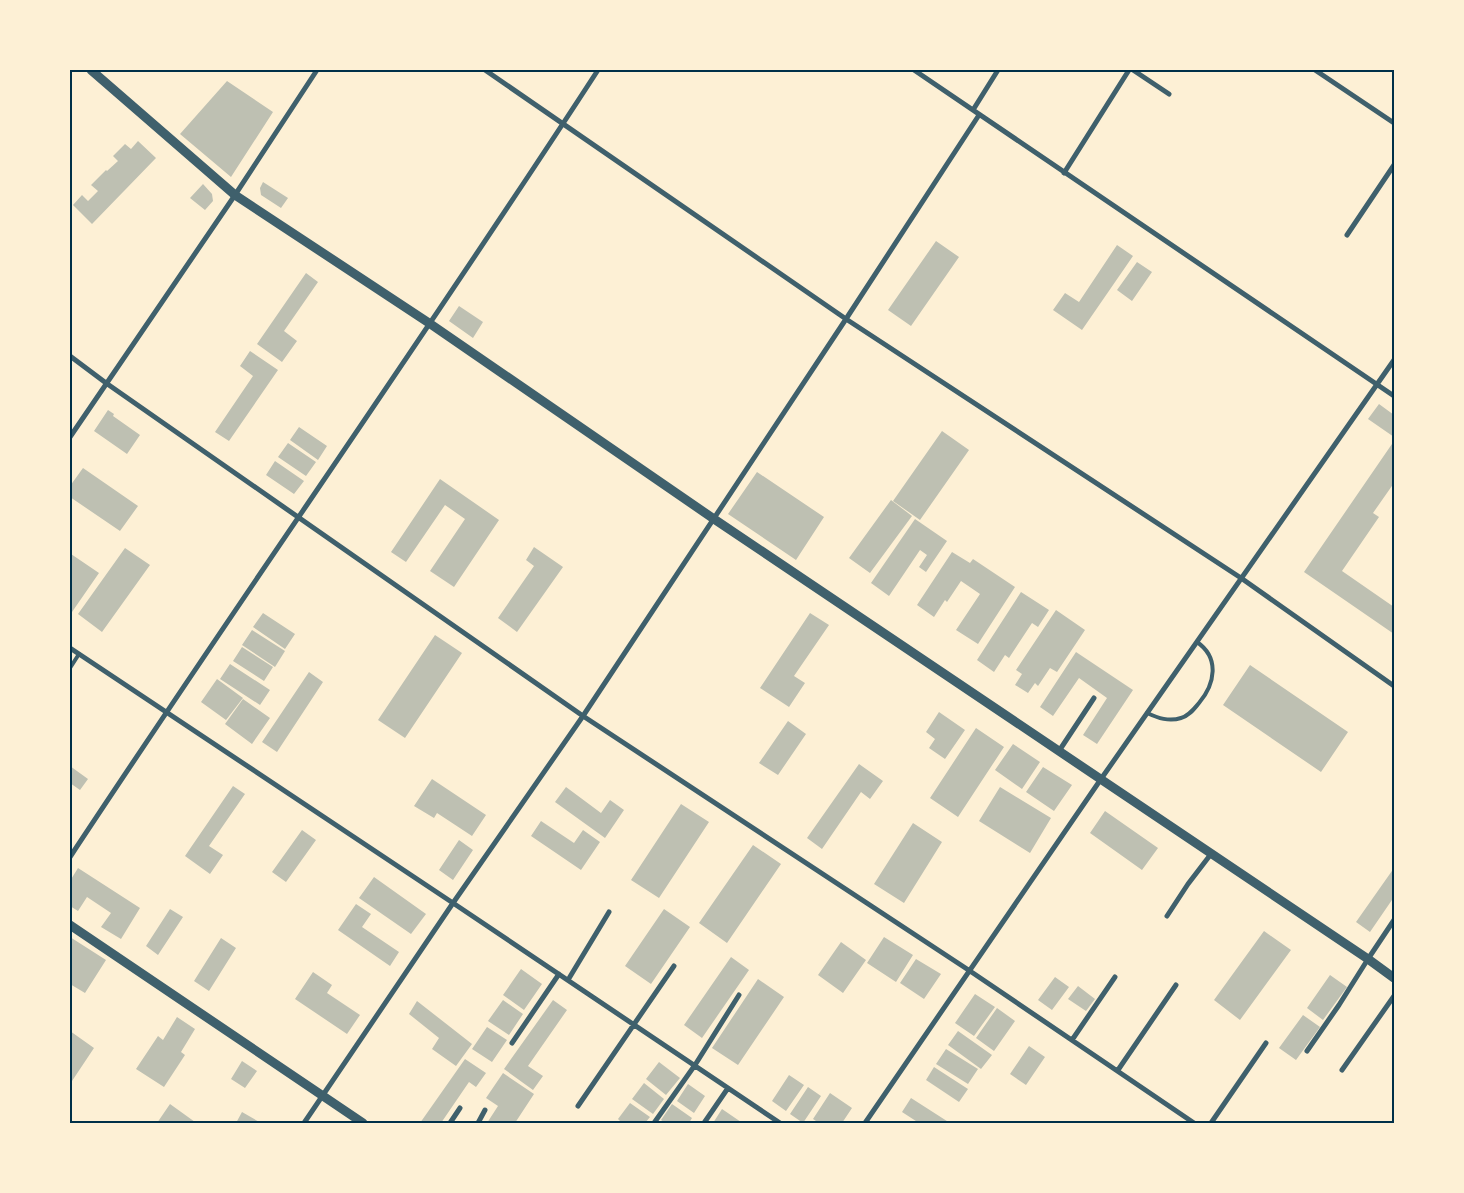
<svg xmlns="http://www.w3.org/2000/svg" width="1464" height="1193" viewBox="0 0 1464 1193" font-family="'Roboto Serif',serif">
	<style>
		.building { fill: #bec0b2 }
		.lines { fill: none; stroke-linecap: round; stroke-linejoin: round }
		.service { stroke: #3f606c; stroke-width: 4 }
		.minor { stroke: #3f606c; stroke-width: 5 }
		.tertiary { stroke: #3f606c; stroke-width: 9 }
		.neatline { fill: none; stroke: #003049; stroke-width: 2 }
	</style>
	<rect width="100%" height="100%" fill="#fdf0d5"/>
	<!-- building -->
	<path class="building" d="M227 81 273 112 231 177 180 134Z
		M138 141 156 158 92 224 73 205 82 195 88 201 98 191 91 185 106 170 107 171 118 161 113 156 125 144 131 149Z
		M263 182 288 198 281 208 261 195 260 188Z
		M203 184 212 194 213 201 205 210 190 198Z
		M936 241 959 257 911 326 888 310Z
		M1117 245 1133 256 1082 330 1053 310 1065 293 1079 302Z
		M1137 262 1152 272 1132 301 1117 290Z
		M306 273 318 282 284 331 297 341 282 362 257 344Z
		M459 306 483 322 473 338 449 321Z
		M250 351 278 370 229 441 215 432 253 376 240 366Z
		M1379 404 1394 415V437L1368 419Z
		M108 410 114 414 113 416 140 435 127 454 94 431Z
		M299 427 327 446 318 460 290 440Z
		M942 431 969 450 920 520 893 501Z
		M1394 441V483L1373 513 1379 517 1342 571 1394 607V634L1304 572Z
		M288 443 316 462 306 476 278 457Z
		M275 461 304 481 294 494 266 475Z
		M83 468 138 506 120 531 70 497V486Z
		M757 472 824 517 796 560 728 514Z
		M440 479 499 520 454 587 430 571 465 519 445 505 406 562 391 552Z
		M891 500 912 516 870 573 849 558Z
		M915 519 947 541 926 572 919 567 927 555 920 550 889 596 871 583Z
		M534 547 563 567 517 632 498 618 534 566 526 560Z
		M125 548 150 565 102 632 78 614Z
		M952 552 970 563 973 559 1015 587 978 644 956 630 980 594 961 581 947 602 945 600 934 617 917 605Z
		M71 554 99 573 72 612 70 610V556Z
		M1021 592 1049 610 1038 627 1032 623 1009 658 1005 655 994 672 977 660Z
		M1056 610 1085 630 1057 672 1050 668 1038 686 1035 683 1028 693 1015 685 1022 674 1016 670Z
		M263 613 295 634 285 649 253 627Z
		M810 613 829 625 794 676 805 683 789 707 760 688Z
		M252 630 285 651 275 667 242 645Z
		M435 635 462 653 405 738 378 720Z
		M242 647 273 667 264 681 233 661Z
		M1076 652 1133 690 1097 744 1083 735 1107 698 1079 678 1053 716 1040 707Z
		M230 664 270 690 260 705 220 679Z
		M1250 665 1348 732 1321 772 1223 705Z
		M309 672 323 682 277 752 262 742Z
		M217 679 243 698 226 720 201 702Z
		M243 699 270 718 252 744 225 724Z
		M939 712 965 730 945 759 929 748 935 739 926 732Z
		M788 721 806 734 778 775 759 763Z
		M976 728 1004 747 958 817 930 798Z
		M1013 744 1040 762 1022 789 995 770Z
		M859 764 883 781 870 799 861 792 822 849 807 838Z
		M70 766 88 779 80 790 70 783Z
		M1043 767 1072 785 1054 811 1026 792Z
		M432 779 486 815 472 836 437 813 434 818 414 806Z
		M233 786 245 794 209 846 223 855 210 874 185 856Z
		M566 787 601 813 610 800 624 810 605 838 555 802Z
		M1000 787 1051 818 1030 853 979 821Z
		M681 804 709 822 659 898 631 880Z
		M1105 811 1158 848 1142 870 1090 833Z
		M541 821 574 843 583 830 600 842 581 870 531 836Z
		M913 823 942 842 904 903 874 884Z
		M302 830 316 840 286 882 272 872Z
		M459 840 473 850 453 880 439 870Z
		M753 845 781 864 727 943 699 923Z
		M78 868 140 908 121 939 101 927 111 913 87 897 78 911 70 906V881Z
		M1394 868V897L1370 932 1356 922Z
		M374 877 426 914 411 934 359 898Z
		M356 904 371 914 362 927 399 952 390 966 338 930Z
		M170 909 183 917 158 955 146 946Z
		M664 909 690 927 651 984 625 966Z
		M1264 931 1291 950 1240 1020 1214 1000Z
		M70 937 106 960 85 993 70 984Z
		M884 937 913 955 896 982 867 963Z
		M221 938 236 948 209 991 194 981Z
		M841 942 866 960 843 993 818 975Z
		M731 957 749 970 702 1038 684 1025Z
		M916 959 941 974 924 999 900 983Z
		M521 969 542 984 524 1010 503 995Z
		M313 972 332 985 327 993 360 1015 347 1034 295 999Z
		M1330 975 1347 987 1323 1020 1307 1008Z
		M1055 977 1069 987 1052 1010 1038 1000Z
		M758 979 784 997 738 1065 712 1048Z
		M1078 986 1095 999 1086 1011 1068 999Z
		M975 994 995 1007 974 1036 955 1023Z
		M503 1000 523 1014 509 1035 488 1021Z
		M553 1000 567 1010 528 1066 543 1076 533 1090 504 1069Z
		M417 1001 472 1044 456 1066 432 1049 439 1038 409 1014Z
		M997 1008 1015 1021 994 1051 976 1038Z
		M1303 1015 1320 1027 1296 1060 1279 1048Z
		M177 1017 195 1029 181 1052 185 1055 164 1087 136 1069 158 1036 163 1040Z
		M487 1027 507 1040 492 1062 472 1049Z
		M70 1031 94 1048 72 1081 70 1080Z
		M958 1031 992 1055 981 1069 948 1045Z
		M1029 1046 1045 1057 1026 1085 1010 1074Z
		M946 1049 978 1069 968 1084 936 1064Z
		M465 1059 486 1073 476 1087 469 1082 441 1123H420Z
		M242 1061 257 1071 245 1088 231 1079Z
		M659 1062 680 1078 666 1095 646 1079Z
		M934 1067 968 1089 959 1102 926 1080Z
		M503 1073 534 1094 515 1123H487L498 1106 486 1098Z
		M789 1075 804 1085 786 1111 772 1101Z
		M644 1083 664 1099 653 1114 632 1099Z
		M688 1084 705 1096 694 1113 677 1101Z
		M808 1087 821 1096 803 1123 790 1114Z
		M830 1093 852 1108 842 1123H819L813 1119Z
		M911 1098 950 1123H919L902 1112Z
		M630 1103 650 1117 645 1123H622L618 1119Z
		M170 1104 195 1122V1123H157Z
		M672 1104 692 1118 689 1123H665L661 1120Z
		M722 1109 741 1122 740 1123H713Z
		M242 1112 261 1123H236Z"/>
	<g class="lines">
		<!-- service -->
		<path class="service" d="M70 668 79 654
			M1147 713C1158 718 1169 722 1181 718 1189 716 1194 709 1199 703 1215 684 1220 658 1197 642"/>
		<!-- minor -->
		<path class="minor" d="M485 70 846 319 1241 578 1394 686
			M914 70 1394 396
			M1133 70 1169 94
			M1315 70 1394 123
			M973 110 998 70
			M1064 173 1129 70
			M1347 235 1394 165
			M70 356 106 383 583 716 970 971 1194 1123
			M70 437 235 195 317 70
			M70 648 453 903 780 1123
			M1059 751 1094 698
			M70 857C244 593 426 335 598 70
			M1167 916 1188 884 1211 854
			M568 980 609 912
			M1072 1040 1115 977
			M512 1043 559 974
			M1307 1051 1339 1005 1368 959 1394 920
			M1118 1070 1176 985
			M1342 1070 1394 996
			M578 1106 674 966
			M304 1123 453 903 583 716 846 319 979 115
			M450 1123 460 1108
			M478 1123 485 1110
			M654 1123 695 1065 739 995
			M704 1123 728 1088
			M865 1123 1101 779 1394 360
			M1211 1123 1266 1043"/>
		<!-- tertiary -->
		<path class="tertiary" d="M91 70 235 195 429 323 714 519 1368 959 1394 978
			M70 925 363 1123"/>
	</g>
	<!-- border -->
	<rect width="1464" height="1193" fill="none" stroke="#fdf0d5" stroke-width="142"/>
	<rect x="71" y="71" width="1322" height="1051" class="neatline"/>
</svg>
